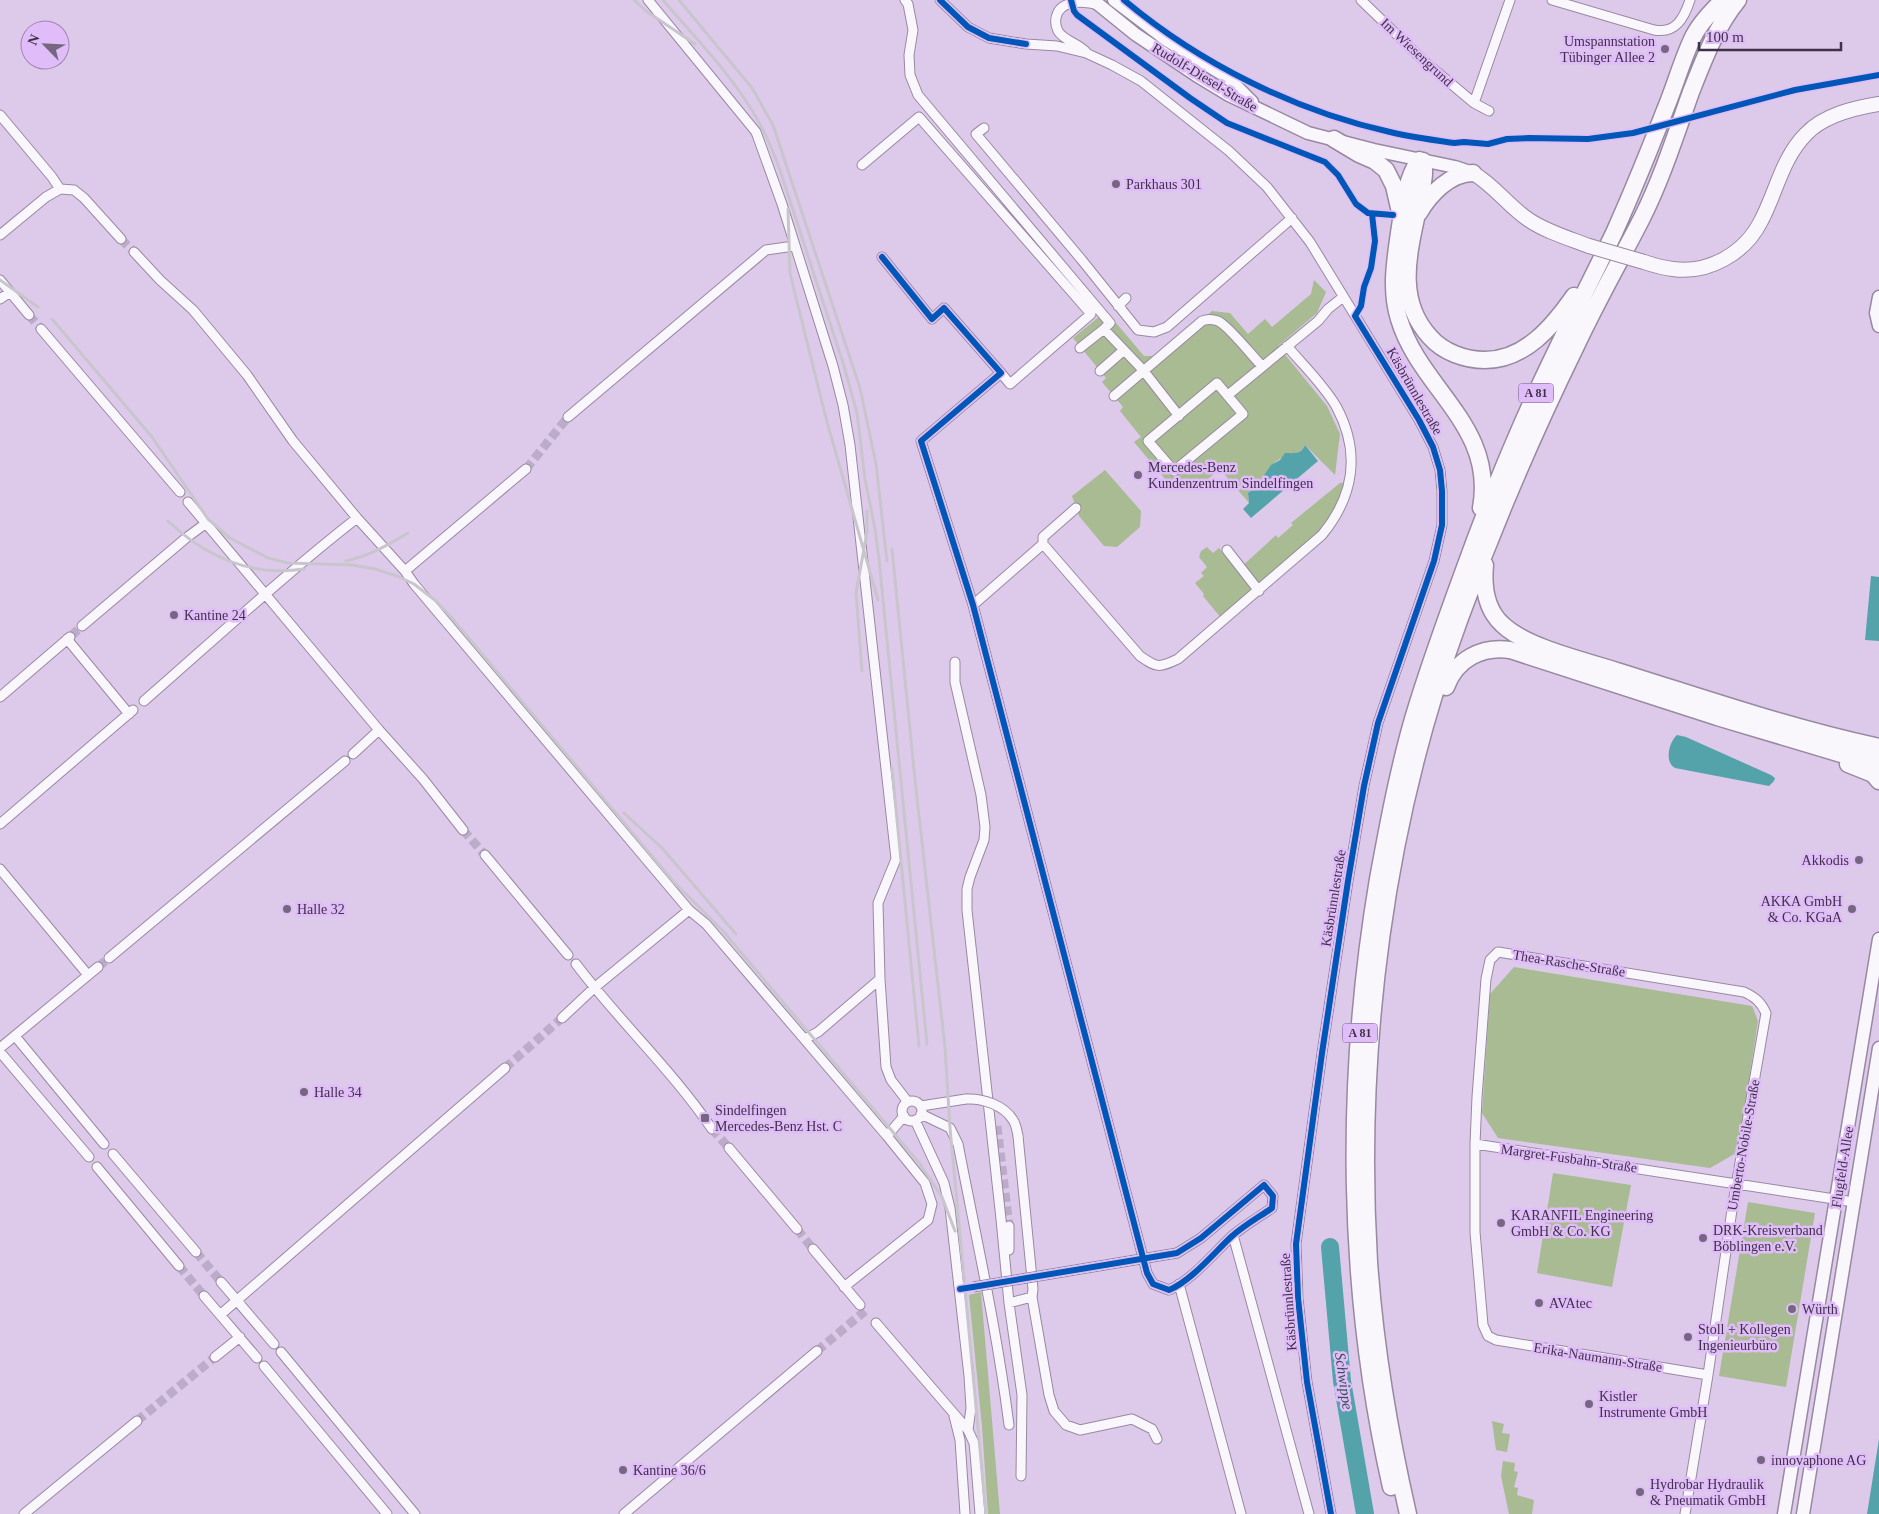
<svg xmlns="http://www.w3.org/2000/svg" width="1879" height="1514" viewBox="0 0 1879 1514" font-family="Georgia,serif">
	<style>
		.green { fill: #a8bb92 }
		.water { fill: #55a3aa }
		.lines { fill: none; stroke-linecap: round; stroke-linejoin: round }
		.river { stroke: #55a3aa; stroke-width: 18 }
		.street-tunnel { stroke: #bdabca; stroke-width: 9; stroke-dasharray: 9 4.5; stroke-linecap: butt }
		.street-casing { stroke: #9789a1; stroke-width: 11 }
		.secondary-casing { stroke: #9789a1; stroke-width: 15 }
		.primary-casing { stroke: #9789a1; stroke-width: 16 }
		.highway-casing { stroke: #9789a1; stroke-width: 19 }
		.street { stroke: #faf7fc; stroke-width: 9 }
		.secondary { stroke: #faf7fc; stroke-width: 12 }
		.primary { stroke: #faf7fc; stroke-width: 14 }
		.highway { stroke: #faf7fc; stroke-width: 16 }
		.rail { stroke: #c9c5cd; stroke-width: 3 }
		.street-bridge-casing { stroke: #9789a1; stroke-width: 11; stroke-linecap: butt }
		.primary-bridge-casing { stroke: #9789a1; stroke-width: 16; stroke-linecap: butt }
		.street-bridge { stroke: #faf7fc; stroke-width: 9 }
		.primary-bridge { stroke: #faf7fc; stroke-width: 14 }
		.cycleway-casing { stroke: #e0bdf8; stroke-width: 9 }
		.cycleway { stroke: #0057b8; stroke-width: 6 }
		.poi-dot { fill: #766781; stroke: #e0bdf8; stroke-width: 2 }
		.labels { text-anchor: middle; stroke-width: 5; stroke-linejoin: round; paint-order: stroke }
		.shield { fill: #e0bdf8; stroke: #6f5b7d; stroke-width: 1 }
		.shield-label { font-size: 12px; font-weight: bold; fill: #3f3148 }
		.poi-label { font-size: 14px; fill: #3f3148; stroke: #e0bdf8; text-anchor: start }
		.street-label { font-size: 14px; fill: #3f3148; stroke: #e0bdf8 }
		.water-label { font-size: 15px; font-style: italic; fill: #325251; stroke: #e0bdf8 }
	</style>
	<rect width="100%" height="100%" fill="#ddcaeb"/>
	<!-- green -->
	<path class="green" d="M1314 280 1326 292 1317 313 1278 346 1327 406 1340 434 1335 475 1305 445 1303 449 1295 455 1291 453C1284 455 1281 459 1275 462L1256 487 1248 493 1249 503 1220 469 1197 488 1170 485 1134 442 1141 437 1120 411 1123 407 1102 382 1106 378 1073 338 1106 311 1144 356H1158L1212 311 1230 313 1248 334 1265 319 1272 327 1311 294Z
		M1105 470 1141 511 1140 527 1117 547 1104 546 1079 516 1072 496Z
		M1340 483H1345L1337 506 1324 528 1221 618 1203 596 1204 594 1195 583 1204 576 1201 573 1207 567 1199 557 1201 551 1207 547 1213 553 1219 548 1238 570 1276 535 1278 538 1293 525 1291 523Z
		M1514 967 1752 1006 1758 1021 1738 1152 1710 1168 1498 1138 1482 1113 1490 994Z
		M1553 1173 1631 1185 1612 1287 1537 1273Z
		M1748 1202 1815 1213 1786 1387 1719 1376Z
		M981 1292 1000 1514H988L982 1427 969 1295Z
		M1492 1421 1504 1424 1502 1433 1510 1434 1507 1452 1496 1450Z
		M1503 1461 1515 1463 1514 1471 1518 1472 1514 1487 1518 1488 1517 1495 1534 1500 1532 1514H1509L1501 1476Z"/>
	<!-- water -->
	<path class="water" d="M1305 445 1318 461 1251 518 1243 509 1249 503 1248 493 1256 487 1271 465 1280 460 1285 453C1294 453 1301 455 1305 445Z
		M1871 576 1879 577V641L1865 640Z
		M1677 735 1686 737 1771 775 1775 778 1774 781 1769 786 1675 768C1664 762 1669 742 1677 735Z
		M1879 1439V1514H1867Z"/>
	<g class="lines">
		<!-- river -->
		<path class="river" d="M1330 1247 1342 1381 1365 1514"/>
		<!-- street-tunnel -->
		<path class="street-tunnel" d="M121 239 134 252
			M29 315 41 329
			M526 469 568 417
			M71 636 82 626
			M463 830 485 855
			M98 967 109 958
			M505 1068 562 1018
			M997 1126 1009 1226
			M712 1129 729 1148
			M797 1229 813 1249
			M196 1252 221 1282
			M179 1266 204 1296
			M817 1351 865 1311
			M137 1421 215 1357"/>
		<defs>
			<path id="street" d="M648 0 756 132 782 204 833 366 843 405 850 445 896 859 878 903 880 979 886 1067 891 1080 908 1102
				M905 0 908 4 913 30 909 55 910 75 918 95 1110 323 1104 329
				M940 0 968 27 989 38 1026 44 1057 46 1086 53 1112 65 1141 81 1229 151 1267 187 1310 242 1419 420 1433 447 1440 470 1442 491V525L1434 561 1378 723 1364 786 1348 881 1322 1053 1296 1244 1298 1298 1307 1382 1331 1514
				M1361 0 1424 61 1474 103 1510 0
				M1552 0 1654 30C1676 34 1684 18 1690 0
				M1086 52C1078 43 1064 41 1058 31 1055 25 1055 18 1058 12 1065 0 1085 1 1099 5
				M1474 103 1489 111
				M0 115 52 177 60 189 74 190 84 198 121 239
				M984 128 976 134 1081 259 1138 330 1154 332 1167 327 1292 218
				M862 165 919 117 1091 314 1010 384 1001 373
				M0 235 46 197 60 189
				M134 252 160 280 193 310 247 375 293 441 357 518 405 571 414 584 689 910 706 924 887 1136 925 1183 932 1204 928 1220 844 1287
				M882 257 932 319 944 308 1001 373 921 441 973 605 1147 1273 1153 1284 1169 1290C1191 1281 1214 1253 1231 1237 1243 1226 1259 1217 1272 1208L1273 1196 1264 1185 1201 1238 1177 1253
				M0 280 29 315
				M0 299 10 292
				M1118 306 1126 298
				M41 329 180 492
				M1080 348 1104 329 1143 370 1179 416
				M1100 371 1124 350
				M1217 383 1243 414 1174 471 1148 441Z
				M1228 395 1318 321 1328 309 1343 297
				M1114 396 1202 321C1207 319 1212 319 1218 321 1229 326 1252 356 1262 366
				M568 417 766 250 794 246
				M188 502 379 730 423 779 463 830
				M1043 544 1140 656C1157 668 1159 668 1178 659L1322 535C1354 496 1361 452 1336 406 1323 384 1303 365 1287 346
				M1227 550 1259 591
				M405 571 526 469
				M973 605 1043 544V537L1076 508
				M82 626 186 538 205 524
				M67 639 129 714
				M955 662V682L981 795 985 827 984 840 970 877 967 889V910L1001 1219 1009 1303 1022 1395 1021 1476
				M0 697 70 637
				M144 701C215 639 283 576 357 518
				M353 754 379 730
				M0 824 133 710
				M485 855 568 955
				M0 869 88 975
				M109 958 345 761
				M576 964C619 1021 672 1070 712 1129
				M562 1018 594 988 689 910
				M15 1036 104 1144
				M805 1039 818 1032 880 979
				M0 1048 98 967
				M0 1052 89 1157
				M902 1111a10 10 0 1 1 20 0a10 10 0 1 1-20 0Z
				M921 1106 966 1099
				M921 1114 950 1128 958 1144C976 1237 997 1330 1009 1425
				M915 1120 944 1183 950 1208 969 1376 971 1408 968 1430
				M887 1136 904 1116
				M1475 1144 1477 1097 1486 979 1490 960 1498 952 1744 992C1755 997 1761 1002 1766 1013L1733 1203 1708 1375 1685 1514
				M729 1148 797 1229
				M113 1154 196 1252
				M97 1167 179 1266
				M1009 1226V1250
				M1233 1235 1309 1514
				M813 1249 860 1305
				M221 1282 274 1344
				M1179 1284 1241 1514
				M204 1296 257 1358
				M1032 1297 1049 1395 1054 1411 1066 1425 1080 1430 1132 1419 1152 1429 1157 1439
				M1009 1303 1032 1297 1033 1289 1018 1136
				M220 1315 505 1068
				M876 1323 968 1430 974 1443 975 1453 980 1514
				M281 1352 415 1514
				M215 1357 240 1337
				M264 1366 387 1514
				M1708 1375 1496 1340 1488 1336 1483 1325 1475 1232V1144L1854 1202
				M954 1416 960 1440 965 1514
				M24 1514 137 1421
				M624 1514 817 1351"/>
			<path id="secondary" d="M1093 0 1135 34 1196 75 1229 95 1308 133 1374 150 1455 167 1473 173
				M1114 0 1168 41 1227 77 1252 102
				M1879 297 1876 313 1879 326
				M1784 1514 1879 939
				M1803 1514 1879 1048"/>
			<path id="primary" d="M1473 173C1495 186 1508 206 1529 220 1547 232 1568 238 1589 246
				M1644 262C1653 265 1663 268 1673 269 1709 274 1745 253 1761 221 1776 193 1782 158 1806 134 1824 115 1854 108 1879 104"/>
			<path id="highway" d="M1334 139 1359 154 1375 161 1386 170 1394 186 1400 212
				M1419 160C1405 181 1403 209 1399 233 1395 261 1390 291 1399 319 1420 389 1496 426 1481 508
				M1423 161C1426 174 1422 186 1420 199 1411 246 1393 297 1430 337 1443 352 1465 360 1485 360 1525 360 1553 326 1574 296
				M1419 213C1430 194 1450 173 1473 173
				M1485 565C1483 586 1486 609 1502 624 1525 647 1586 661 1617 671 1704 698 1790 728 1879 747
				M1446 687C1456 659 1482 646 1510 650L1717 717 1848 756 1879 763
				M1848 764 1873 774 1879 781
				M1391 1487C1346 1288 1344 1080 1378 879 1388 825 1398 771 1413 719 1428 668 1446 619 1464 570 1481 523 1499 477 1519 431 1548 364 1582 299 1614 233 1632 193 1649 151 1665 110 1675 86 1682 60 1693 37 1700 23 1712 11 1723 0
				M1408 1514C1389 1431 1375 1346 1369 1262 1356 1045 1385 822 1460 618 1494 525 1533 434 1576 346 1596 303 1620 261 1642 218 1662 178 1676 134 1691 92 1704 59 1716 27 1738 0"/>
		</defs>
		<!-- street casing -->
		<use href="#street" class="street-casing"/>
		<!-- secondary casing -->
		<use href="#secondary" class="secondary-casing"/>
		<!-- primary casing -->
		<use href="#primary" class="primary-casing"/>
		<!-- highway casing -->
		<use href="#highway" class="highway-casing"/>
		<!-- street -->
		<use href="#street" class="street"/>
		<!-- secondary -->
		<use href="#secondary" class="secondary"/>
		<!-- primary -->
		<use href="#primary" class="primary"/>
		<!-- highway -->
		<use href="#highway" class="highway"/>
		<!-- rail -->
		<path class="rail" d="M634 0 646 11 695 44
			M663 0C697 40 735 78 760 124 768 139 774 154 780 170L844 366 857 413 865 479 875 529 879 559 927 1044
			M679 0 752 88 773 125 860 388 876 464 887 561
			M788 209 790 273 795 294 827 422 878 600
			M0 280 38 307
			M52 319 152 437 208 519 230 538 268 558 288 563 352 565 375 569 397 576 414 584 436 601 451 617 673 881 727 935
			M168 521C206 557 251 577 304 569
			M892 549 915 780 945 1047 950 1128 986 1514
			M346 561C369 556 388 545 408 533
			M862 671 856 593 867 532V511
			M892 768 919 1046
			M624 813 662 848 736 934
			M722 930 920 1164 942 1197 955 1231"/>
		<defs>
			<path id="street-bridge" d="M966 1099C982 1098 1004 1105 1013 1120 1016 1124 1017 1131 1018 1136
				M973 1287 1177 1253"/>
			<path id="primary-bridge" d="M1589 246 1644 262"/>
		</defs>
		<!-- street-bridge casing -->
		<use href="#street-bridge" class="street-bridge-casing"/>
		<!-- primary-bridge casing -->
		<use href="#primary-bridge" class="primary-bridge-casing"/>
		<!-- street-bridge -->
		<use href="#street-bridge" class="street-bridge"/>
		<!-- primary-bridge -->
		<use href="#primary-bridge" class="primary-bridge"/>
		<defs>
			<path id="cycleway" d="M940 0 968 27 989 38 1026 44
				M1071 0 1074 11 1077 15 1190 98 1227 123 1325 162 1338 175 1356 204 1368 213 1393 215
				M1124 0C1199 63 1295 111 1390 132 1411 137 1433 140 1454 143L1464 142 1488 144 1507 139 1529 138 1588 139 1633 133 1795 90 1879 75
				M882 257 932 319 944 308 1001 373 921 441 973 605 1147 1273 1153 1284 1169 1290C1191 1281 1214 1253 1231 1237 1243 1226 1259 1217 1272 1208L1273 1196 1264 1185 1201 1238 1177 1253 973 1287 960 1289
				M1331 1514 1307 1382 1298 1298 1296 1244 1322 1053 1348 881 1364 786 1378 723 1434 561 1442 525V491L1440 470 1433 447 1419 420 1355 316 1361 306 1364 287 1371 268 1375 241 1372 214"/>
		</defs>
		<!-- cycleway casing -->
		<use href="#cycleway" class="cycleway-casing"/>
		<!-- cycleway -->
		<use href="#cycleway" class="cycleway"/>
	</g>
	<!-- markers -->
	<g class="poi-dot">
		<circle cx="1665" cy="49" r="5"/>
		<circle cx="1116" cy="184" r="5"/>
		<circle cx="1138" cy="475" r="5"/>
		<circle cx="174" cy="615" r="5"/>
		<circle cx="1859" cy="860" r="5"/>
		<circle cx="287" cy="909" r="5"/>
		<circle cx="1852" cy="909" r="5"/>
		<circle cx="304" cy="1092" r="5"/>
		<rect x="700" y="1113" width="10" height="10" rx="2.5"/>
		<circle cx="1501" cy="1223" r="5"/>
		<circle cx="1703" cy="1238" r="5"/>
		<circle cx="1539" cy="1303" r="5"/>
		<circle cx="1792" cy="1309" r="5"/>
		<circle cx="1688" cy="1337" r="5"/>
		<circle cx="1589" cy="1404" r="5"/>
		<circle cx="1761" cy="1460" r="5"/>
		<circle cx="623" cy="1470" r="5"/>
		<circle cx="1640" cy="1492" r="5"/>
	</g>
	<g class="labels">
		<!-- shield labels -->
		<g class="shield">
			<rect x="1518.5" y="383.5" width="35" height="19" rx="4"/>
			<rect x="1342.5" y="1023.5" width="35" height="19" rx="4"/>
		</g>
		<g class="shield-label">
			<text x="1536" y="397">A 81</text>
			<text x="1360" y="1037">A 81</text>
		</g>
		<!-- poi labels -->
		<g class="poi-label">
			<text x="1655" y="46" text-anchor="end">Umspannstation<tspan x="1655" dy="16">Tübinger Allee 2</tspan></text>
			<text x="1126" y="189">Parkhaus 301</text>
			<text x="1148" y="472">Mercedes-Benz<tspan x="1148" dy="16">Kundenzentrum Sindelfingen</tspan></text>
			<text x="184" y="620">Kantine 24</text>
			<text x="1849" y="865" text-anchor="end">Akkodis</text>
			<text x="1842" y="906" text-anchor="end">AKKA GmbH<tspan x="1842" dy="16">&amp; Co. KGaA</tspan></text>
			<text x="297" y="914">Halle 32</text>
			<text x="314" y="1097">Halle 34</text>
			<text x="715" y="1115">Sindelfingen<tspan x="715" dy="16">Mercedes-Benz Hst. C</tspan></text>
			<text x="1511" y="1220">KARANFIL Engineering<tspan x="1511" dy="16">GmbH &amp; Co. KG</tspan></text>
			<text x="1713" y="1235">DRK-Kreisverband<tspan x="1713" dy="16">Böblingen e.V.</tspan></text>
			<text x="1549" y="1308">AVAtec</text>
			<text x="1802" y="1314">Würth</text>
			<text x="1698" y="1334">Stoll + Kollegen<tspan x="1698" dy="16">Ingenieurbüro</tspan></text>
			<text x="1599" y="1401">Kistler<tspan x="1599" dy="16">Instrumente GmbH</tspan></text>
			<text x="1771" y="1465">innovaphone AG</text>
			<text x="633" y="1475">Kantine 36/6</text>
			<text x="1650" y="1489">Hydrobar Hydraulik<tspan x="1650" dy="16">&amp; Pneumatik GmbH</tspan></text>
		</g>
		<!-- street labels -->
		<g class="street-label">
			<text transform="translate(1417 52) rotate(43)" y="5">Im Wiesengrund</text>
			<text transform="translate(1205 77) rotate(31)" y="5">Rudolf-Diesel-Straße</text>
			<text transform="translate(1415 391) rotate(60)" y="5">Käsbrünnlestraße</text>
			<text transform="translate(1333 898) rotate(-81)" y="5">Käsbrünnlestraße</text>
			<text transform="translate(1569 963) rotate(9)" y="5">Thea-Rasche-Straße</text>
			<text transform="translate(1743 1145) rotate(-80)" y="5">Umberto-Nobile-Straße</text>
			<text transform="translate(1569 1158) rotate(8)" y="5">Margret-Fusbahn-Straße</text>
			<text transform="translate(1842 1167) rotate(-81)" y="5">Flugfeld-Allee</text>
			<text transform="translate(1288 1302) rotate(-94)" y="5">Käsbrünnlestraße</text>
			<text transform="translate(1598 1357) rotate(9)" y="5">Erika-Naumann-Straße</text>
		</g>
		<!-- water labels -->
		<g class="water-label">
			<text transform="translate(1344 1381) rotate(82)" y="5">Schwippe</text>
		</g>
	</g>
	<!-- north arrow -->
	<g transform="translate(45 45) rotate(294)"><circle r="24" fill="#e0bdf8" stroke="#a085b2"/>
	<path d="M0-4L9 19L0 12L-9 19Z" fill="#766781"/>
	<text y="-8" font-size="14" font-weight="bold" text-anchor="middle" fill="#3f3148">N</text>
	</g>
	<!-- scale -->
	<path d="M1699 42v8h142v-8" fill="none" stroke="#3f3148" stroke-width="2.5"/>
	<text x="1706" y="42" font-size="15" fill="#3f3148" stroke="#e0bdf8" stroke-width="4" paint-order="stroke">100 m</text>
</svg>
